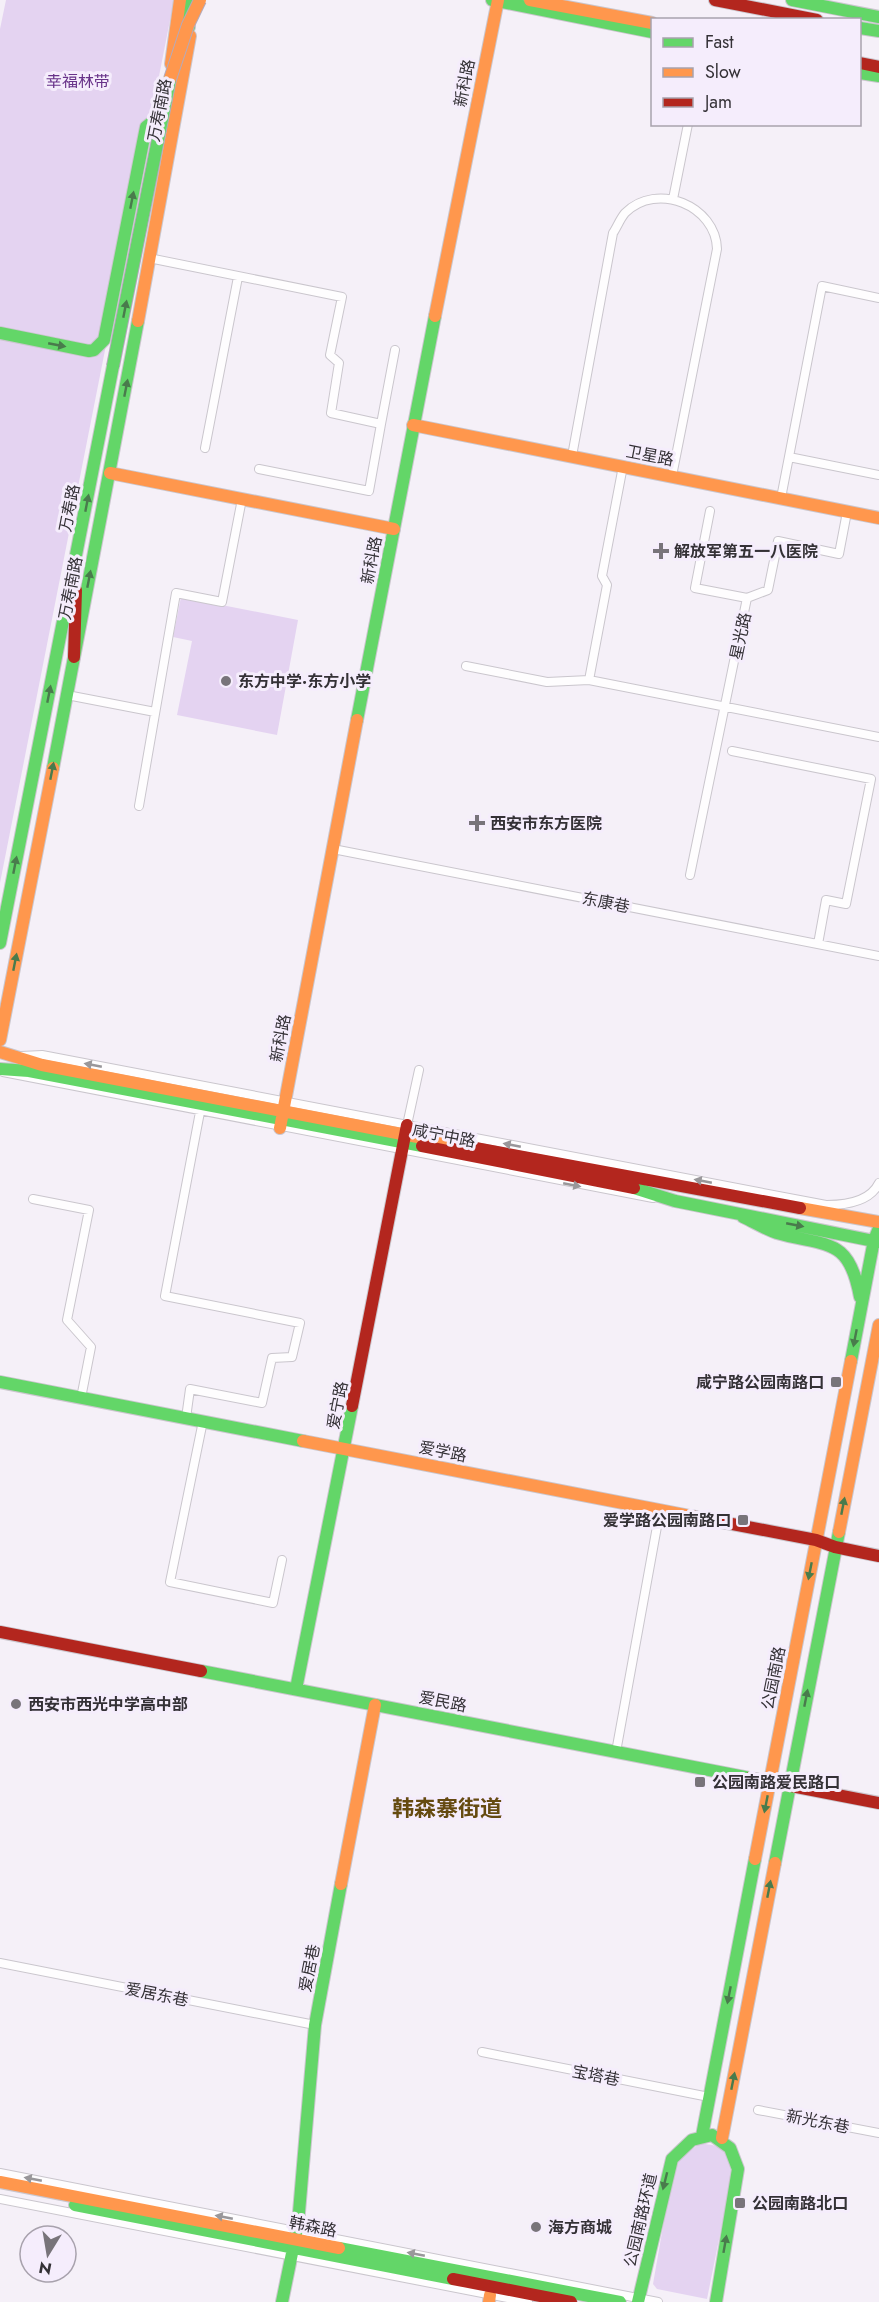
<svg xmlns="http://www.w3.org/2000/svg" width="879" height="2302" viewBox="0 0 879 2302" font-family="Jost,'Noto Sans SC',sans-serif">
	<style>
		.green { fill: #e4d3f1 }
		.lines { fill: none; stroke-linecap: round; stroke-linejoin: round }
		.street-casing { stroke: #cac6cd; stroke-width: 10 }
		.fast-casing { stroke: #cac6cd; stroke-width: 14 }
		.slow-casing { stroke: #cac6cd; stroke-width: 14 }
		.jam-casing { stroke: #cac6cd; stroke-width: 14 }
		.street { stroke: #fefdfe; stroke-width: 8 }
		.fast { stroke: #63d668; stroke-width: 12 }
		.slow { stroke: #ff974d; stroke-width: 12 }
		.jam { stroke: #b3261e; stroke-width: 12 }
		.fast-bridge-casing { stroke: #b4aabb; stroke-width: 14; stroke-linecap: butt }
		.slow-bridge-casing { stroke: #b4aabb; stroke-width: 14; stroke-linecap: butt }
		.fast-bridge { stroke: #63d668; stroke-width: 12 }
		.slow-bridge { stroke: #ff974d; stroke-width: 12 }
		.oneway { fill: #497b4c }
		.oneway2 { fill: #99979a }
		.poi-dot { fill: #78747a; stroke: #f5edfc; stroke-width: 2 }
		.labels { text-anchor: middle; stroke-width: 6; stroke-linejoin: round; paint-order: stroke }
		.park-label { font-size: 16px; fill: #683389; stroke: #f5edfc }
		.street-label { font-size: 16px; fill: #343136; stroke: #f5edfc }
		.poi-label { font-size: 16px; font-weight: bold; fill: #343136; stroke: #f5edfc; text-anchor: start }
		.district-label { font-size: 22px; font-weight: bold; fill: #654a10; stroke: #f5edfc }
	</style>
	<rect width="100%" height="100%" fill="#f5f0f8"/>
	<!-- green -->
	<path class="green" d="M6 0H174L0 883V29Z
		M181 597 298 620 277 735 177 715 192 641 173 637Z
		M699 2144C719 2143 728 2151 733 2170L707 2299 657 2289 653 2284 673 2169 678 2160Z"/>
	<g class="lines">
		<defs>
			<path id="street" d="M673 199 688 124
				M149 258 342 297 330 355 339 363 331 413 381 424 369 491 259 469
				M381 424 395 350
				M205 448 238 277
				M572 456 613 233C617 227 620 219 625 213 657 181 716 206 717 249L672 476
				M789 457 879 475
				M781 498 822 286 879 298
				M710 511 695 588 747 598
				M466 666 547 682 589 680 879 737
				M589 680 607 585 602 576 623 466
				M67 695 155 712
				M732 751 871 779 846 904 826 900 818 944
				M139 806 176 593 222 602 242 499
				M333 849 879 956
				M690 875 747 598 768 590 778 541 839 554 847 512
				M21 1056 42 1055 826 1205 838 1213
				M3 1072 653 1198
				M407 1125 419 1070
				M33 1199 89 1210 67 1320 91 1347 81 1398
				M827 1205C846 1205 870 1202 879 1183
				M186 1418 190 1389 262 1403 272 1358 292 1357 300 1323 165 1296 200 1112
				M203 1421 170 1582 273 1603 282 1560
				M616 1752 660 1510
				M0 1963 315 2025
				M482 2052 709 2097
				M758 2110 879 2133
				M0 2173 658 2302
				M0 2199 528 2302"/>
			<path id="fast" d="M189 0 186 14 189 27
				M492 0 652 32
				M792 0 879 17
				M860 28 879 31
				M860 73 879 76
				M0 333 89 351 94 350 104 340 146 127 151 123 169 126
				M357 720 435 316
				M53 768 138 321
				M0 943 113 366
				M0 1069 29 1071 422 1146
				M634 1188 675 1201 879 1242
				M743 1217C754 1222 765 1229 777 1233 826 1247 849 1236 860 1297
				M851 1361 874 1240 879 1228
				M0 1382 303 1441
				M201 1671 750 1778
				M296 1689 352 1406
				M775 1863 839 1532
				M702 2136 755 1859
				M75 2205 453 2279
				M339 2248 620 2302
				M282 2302 298 2224 315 2025 341 1884
				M638 2302 672 2159 692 2140 712 2135 730 2148 738 2169 716 2302"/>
			<path id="slow" d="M530 0 652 23
				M171 64 180 0
				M435 316 498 0
				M138 321 190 36
				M413 425 879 518
				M110 473 394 529
				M0 1040 53 768
				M0 1052 42 1065 454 1144
				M280 1128 357 720
				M800 1208 879 1222
				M303 1441 690 1516
				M839 1532 879 1325
				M755 1859 851 1361
				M341 1884 375 1705
				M722 2138 775 1863
				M0 2182 339 2248
				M489 2302 490 2295"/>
			<path id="jam" d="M715 0 817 20
				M860 63 879 67
				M74 657 76 590
				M454 1144 800 1208
				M422 1146 634 1188
				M352 1406 407 1125
				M690 1516 816 1540 835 1547 879 1556
				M0 1632 201 1671
				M750 1778 879 1803
				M453 2279 571 2302"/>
		</defs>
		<!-- street casing -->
		<use href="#street" class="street-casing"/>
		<!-- fast casing -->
		<use href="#fast" class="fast-casing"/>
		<!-- slow casing -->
		<use href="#slow" class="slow-casing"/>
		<!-- jam casing -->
		<use href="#jam" class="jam-casing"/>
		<!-- street -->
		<use href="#street" class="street"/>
		<!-- fast -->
		<use href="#fast" class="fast"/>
		<!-- slow -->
		<use href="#slow" class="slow"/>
		<!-- jam -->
		<use href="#jam" class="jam"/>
		<defs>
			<path id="fast-bridge" d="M113 366 170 79"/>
			<path id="slow-bridge" d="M170 79 188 25 200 0"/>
		</defs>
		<!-- fast-bridge casing -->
		<use href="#fast-bridge" class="fast-bridge-casing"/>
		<!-- slow-bridge casing -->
		<use href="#slow-bridge" class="slow-bridge-casing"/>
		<!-- fast-bridge -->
		<use href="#fast-bridge" class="fast-bridge"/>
		<!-- slow-bridge -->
		<use href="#slow-bridge" class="slow-bridge"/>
	</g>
	<!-- one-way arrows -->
	<defs><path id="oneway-solid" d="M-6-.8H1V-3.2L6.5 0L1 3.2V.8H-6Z" transform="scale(1.5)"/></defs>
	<g class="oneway">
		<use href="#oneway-solid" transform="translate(132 200) rotate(-79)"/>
		<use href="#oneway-solid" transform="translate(125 309) rotate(-79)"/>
		<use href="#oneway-solid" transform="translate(57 345) rotate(11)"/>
		<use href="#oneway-solid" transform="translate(126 388) rotate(-79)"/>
		<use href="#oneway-solid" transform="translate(87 503) rotate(-79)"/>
		<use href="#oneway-solid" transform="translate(89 579) rotate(-79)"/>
		<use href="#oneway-solid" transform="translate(49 694) rotate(-79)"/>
		<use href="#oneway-solid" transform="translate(52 771) rotate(-79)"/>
		<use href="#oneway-solid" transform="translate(15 865) rotate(-79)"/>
		<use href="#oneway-solid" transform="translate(15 962) rotate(-79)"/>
		<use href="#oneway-solid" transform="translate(795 1225) rotate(11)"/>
		<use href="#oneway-solid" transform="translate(855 1338) rotate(101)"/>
		<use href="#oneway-solid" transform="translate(843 1506) rotate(-79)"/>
		<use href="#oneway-solid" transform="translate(810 1571) rotate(101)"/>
		<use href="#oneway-solid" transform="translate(806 1698) rotate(-79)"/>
		<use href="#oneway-solid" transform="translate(766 1804) rotate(101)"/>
		<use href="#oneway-solid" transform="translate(769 1889) rotate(-79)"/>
		<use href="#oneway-solid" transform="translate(729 1995) rotate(101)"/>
		<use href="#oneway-solid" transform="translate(733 2081) rotate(-79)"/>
		<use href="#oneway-solid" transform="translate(665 2181) rotate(104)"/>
		<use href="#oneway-solid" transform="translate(725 2244) rotate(-80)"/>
	</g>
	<g class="oneway2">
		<use href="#oneway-solid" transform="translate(93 1065) rotate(-169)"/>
		<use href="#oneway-solid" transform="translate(512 1145) rotate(-169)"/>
		<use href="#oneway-solid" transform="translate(703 1181) rotate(-169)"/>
		<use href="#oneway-solid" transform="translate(572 1185) rotate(11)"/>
		<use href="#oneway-solid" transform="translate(33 2179) rotate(-169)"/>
		<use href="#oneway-solid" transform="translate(224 2217) rotate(-169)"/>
		<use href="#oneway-solid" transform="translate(416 2254) rotate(-169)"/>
	</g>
	<!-- markers -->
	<g class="poi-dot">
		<path d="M658 542h6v6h6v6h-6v6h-6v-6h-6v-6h6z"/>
		<circle cx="226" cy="681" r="6"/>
		<path d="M474 814h6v6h6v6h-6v6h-6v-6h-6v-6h6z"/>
		<rect x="830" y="1376" width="12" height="12" rx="3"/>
		<rect x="737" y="1514" width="12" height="12" rx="3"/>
		<circle cx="16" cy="1704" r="6"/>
		<rect x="694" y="1776" width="12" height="12" rx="3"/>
		<rect x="734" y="2197" width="12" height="12" rx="3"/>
		<circle cx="536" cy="2227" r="6"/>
	</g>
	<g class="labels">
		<!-- park labels -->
		<g class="park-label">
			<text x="78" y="87">幸福林带</text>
		</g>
		<!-- street labels -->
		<g class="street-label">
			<text transform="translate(464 83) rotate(-79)" y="6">新科路</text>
			<text transform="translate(159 110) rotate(-79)" y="6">万寿南路</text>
			<text transform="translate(650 455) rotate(11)" y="6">卫星路</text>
			<text transform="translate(69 508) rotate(-79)" y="6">万寿路</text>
			<text transform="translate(371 560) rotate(-79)" y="6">新科路</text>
			<text transform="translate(70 588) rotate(-79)" y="6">万寿南路</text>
			<text transform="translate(740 636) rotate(-78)" y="6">星光路</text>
			<text transform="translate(606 902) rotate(11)" y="6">东康巷</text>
			<text transform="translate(280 1038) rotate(-79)" y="6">新科路</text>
			<text transform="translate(444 1135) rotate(11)" y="6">咸宁中路</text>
			<text transform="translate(337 1405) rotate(-79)" y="6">爱宁路</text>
			<text transform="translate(443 1451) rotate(11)" y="6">爱学路</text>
			<text transform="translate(773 1678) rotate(-79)" y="6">公园南路</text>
			<text transform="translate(443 1701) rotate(11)" y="6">爱民路</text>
			<text transform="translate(309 1968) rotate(-79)" y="6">爱居巷</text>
			<text transform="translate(157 1994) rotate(11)" y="6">爱居东巷</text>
			<text transform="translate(596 2075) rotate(11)" y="6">宝塔巷</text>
			<text transform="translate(818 2121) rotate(11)" y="6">新光东巷</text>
			<text transform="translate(640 2220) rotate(-77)" y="6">公园南路环道</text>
			<text transform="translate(313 2226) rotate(11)" y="6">韩森路</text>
		</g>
		<!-- poi labels -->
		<g class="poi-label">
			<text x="674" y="557">解放军第五一八医院</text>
			<text x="238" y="687">东方中学·东方小学</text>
			<text x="490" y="829">西安市东方医院</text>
			<text x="824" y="1388" text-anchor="end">咸宁路公园南路口</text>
			<text x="731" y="1526" text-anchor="end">爱学路公园南路口</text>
			<text x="28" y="1710">西安市西光中学高中部</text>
			<text x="712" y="1788">公园南路爱民路口</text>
			<text x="752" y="2209">公园南路北口</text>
			<text x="548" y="2233">海方商城</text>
		</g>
		<!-- district labels -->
		<g class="district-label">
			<text x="447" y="1816">韩森寨街道</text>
		</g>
	</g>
	<!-- legend -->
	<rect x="651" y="18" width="210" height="108" fill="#f5edfc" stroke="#a8a2ad" stroke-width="1.5"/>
	<rect x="663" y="38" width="30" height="9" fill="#63d668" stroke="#a8a2ad" stroke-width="1.5"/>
	<text x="705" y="48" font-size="18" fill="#343136">Fast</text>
	<rect x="663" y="68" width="30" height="9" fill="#ff974d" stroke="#a8a2ad" stroke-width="1.5"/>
	<text x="705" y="78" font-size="18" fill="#343136">Slow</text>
	<rect x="663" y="98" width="30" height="9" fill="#b3261e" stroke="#a8a2ad" stroke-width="1.5"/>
	<text x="705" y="108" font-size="18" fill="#343136">Jam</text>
	<!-- north arrow -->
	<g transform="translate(48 2254) rotate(191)"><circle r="28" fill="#f5edfc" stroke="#a8a2ad" stroke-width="1.5"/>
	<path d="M0-4.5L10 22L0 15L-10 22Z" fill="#78747a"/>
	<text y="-9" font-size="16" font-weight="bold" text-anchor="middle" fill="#343136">N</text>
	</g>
</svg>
